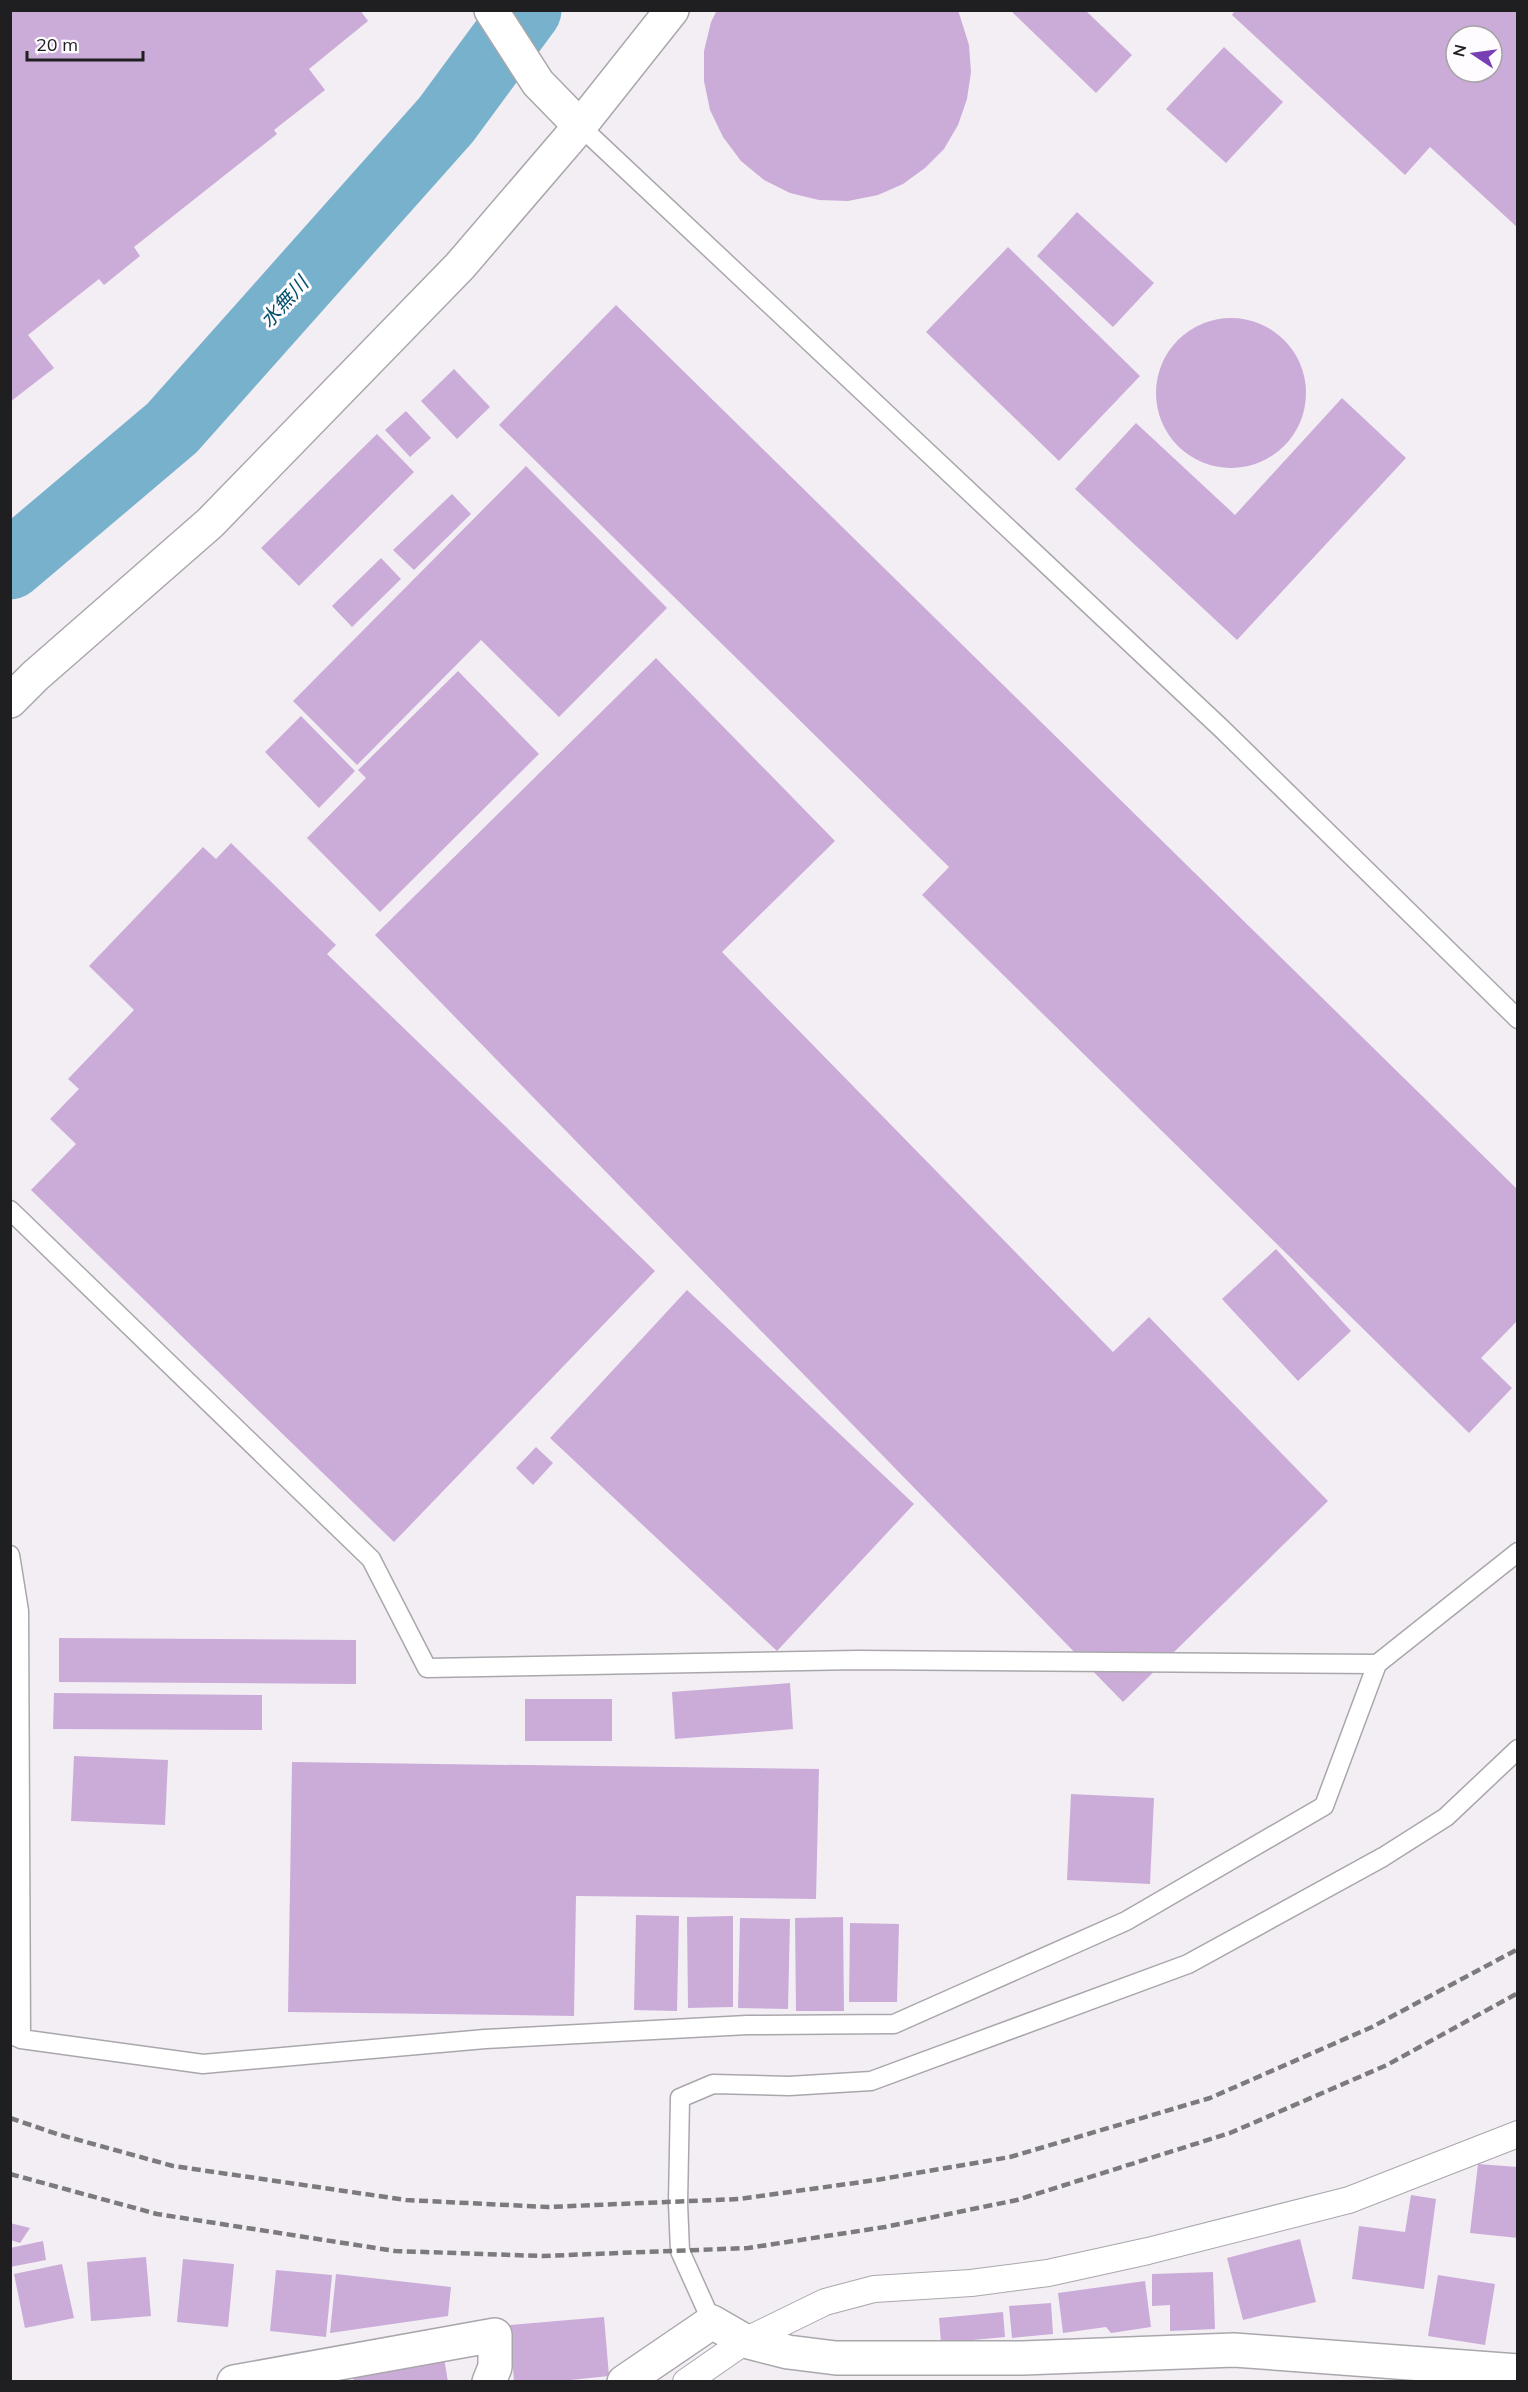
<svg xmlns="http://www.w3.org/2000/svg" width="1528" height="2392" viewBox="0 0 1528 2392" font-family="Mulish,'Noto Sans JP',sans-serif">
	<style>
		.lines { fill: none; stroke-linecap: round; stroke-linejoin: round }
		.river { stroke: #78b1cc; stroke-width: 69 }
		.building { fill: #cbacd9; fill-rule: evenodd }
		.service-casing { stroke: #aaa7ac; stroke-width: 21 }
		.pedestrian-casing { stroke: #aaa7ac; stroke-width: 28 }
		.minor-casing { stroke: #aaa7ac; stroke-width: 36 }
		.tertiary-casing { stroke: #aaa7ac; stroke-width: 36 }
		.service { stroke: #fff; stroke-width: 18 }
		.pedestrian { stroke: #fff; stroke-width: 26 }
		.minor { stroke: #fff; stroke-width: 33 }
		.tertiary { stroke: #fff; stroke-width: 33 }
		.rail { stroke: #7c7a7d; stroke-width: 4.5; stroke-dasharray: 9 4.5; stroke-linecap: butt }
		.labels { text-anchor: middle; stroke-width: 6; stroke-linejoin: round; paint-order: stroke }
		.water-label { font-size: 20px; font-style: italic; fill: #00516d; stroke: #fefcfe }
	</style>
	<rect width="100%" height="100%" fill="#f2eef4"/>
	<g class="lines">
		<!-- river -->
		<path class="river" d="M10 565 172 428 446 120 527 10"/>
	</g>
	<!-- building -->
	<path class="building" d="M10 10H360L368 21 309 69 325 90 274 130 277 134 134 247 140 256 104 285 99 279 28 335 54 368 10 402Z
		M717 10H958L969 45 971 72 967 99 958 125 944 149 925 168 903 184 878 195 848 201 819 200 790 193 764 180 741 161 723 137 710 110 704 81V51L711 22Z
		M1010 10H1085L1132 55 1096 93Z
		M1235 10H1518V228L1430 147 1405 175 1232 15ZM1456 36H1492V72H1456Z
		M1224 47 1283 102 1226 163 1166 109Z
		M1077 212 1154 283 1113 327 1037 256Z
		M1008 247 1140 376 1059 461 926 332Z
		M616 305 1518 1190V1320L1481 1358 1512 1388 1469 1433 922 895 949 867 499 425Z
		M1156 393a75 75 0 1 1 150 0a75 75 0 1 1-150 0Z
		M454 369 490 407 457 439 421 401Z
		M1342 398 1406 458 1237 640 1075 489 1136 423 1235 515Z
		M406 411 431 438 410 457 385 430Z
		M377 434 414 472 299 586 261 548Z
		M526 466 667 608 559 717 481 640 357 765 293 701Z
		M452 494 471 514 414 570 393 550Z
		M381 558 401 579 352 627 332 606Z
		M656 658 835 841 722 952 1113 1352 1149 1317 1328 1501 1123 1702 375 935Z
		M458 671 539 754 380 912 307 838 366 778 358 770Z
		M301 716 355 771 319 808 265 752Z
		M231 843 336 945 327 954 655 1271 394 1542 31 1190 76 1144 50 1119 79 1089 68 1079 134 1010 89 966 203 847 216 859Z
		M1276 1249 1351 1331 1298 1381 1222 1299Z
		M687 1290 914 1504 777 1651 550 1438Z
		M536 1447 553 1463 533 1485 516 1468Z
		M59 1638 356 1640V1684L59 1682Z
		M790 1683 793 1729 675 1739 672 1692Z
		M54 1693 262 1695V1730L53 1729Z
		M525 1699H612V1741H525Z
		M74 1756 168 1760 165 1825 71 1821Z
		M292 1762 819 1769 816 1899 576 1896 574 2016 288 2012Z
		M1071 1794 1154 1798 1150 1884 1067 1880Z
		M636 1915 679 1916 677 2011 634 2010Z
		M733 1916V2007L688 2008 687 1917Z
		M843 1917 844 2011H796L795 1918Z
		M740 1918 790 1919 788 2009 738 2008Z
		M850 1923 899 1924 897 2002H849Z
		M1478 2164 1518 2167V2238L1470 2233Z
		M1411 2195 1436 2199 1424 2289 1352 2279 1359 2226 1405 2232Z
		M10 2223 30 2228 20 2243 10 2240Z
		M1300 2239 1316 2302 1243 2320 1227 2258Z
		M43 2241 46 2260 10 2267V2248Z
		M146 2257 151 2316 91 2321 87 2262Z
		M183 2259 234 2264 228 2327 177 2322Z
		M62 2264 74 2318 25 2328 14 2274Z
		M276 2270 332 2275 326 2337 270 2331Z
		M1213 2272 1215 2329 1170 2331V2305L1152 2306V2274Z
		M336 2274 451 2287 448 2316 330 2333Z
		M1438 2275 1495 2284 1485 2345 1428 2336Z
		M1145 2281 1151 2327 1111 2333 1106 2327 1063 2333 1058 2293Z
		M1051 2303 1053 2334 1012 2338 1009 2306Z
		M1003 2312 1005 2337 941 2343 939 2318Z
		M604 2317 609 2376 551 2382H514L510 2325Z
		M443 2352 448 2382H354L351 2368Z"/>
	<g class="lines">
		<defs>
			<path id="service" d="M580 126 1222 729 1518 1019
				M10 1210 371 1559 427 1668 857 1660 1377 1664 1518 1552
				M10 1555 19 1611 21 2039
				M10 2034 21 2039 203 2064 485 2039 747 2025 894 2024 1126 1921 1324 1806 1377 1664
				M712 2322 680 2251 678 2203 680 2098 713 2084 789 2086 871 2081 1188 1964 1383 1857 1446 1817 1518 1749"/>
			<path id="pedestrian" d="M686 2382 745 2341 825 2302 874 2289 971 2283 1048 2273 1148 2251 1349 2200 1518 2134"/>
			<path id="minor" d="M234 2382 495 2335V2367L489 2382
				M624 2382 712 2322 745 2341 788 2352 836 2358H1023L1234 2350 1518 2371"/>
			<path id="tertiary" d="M491 10 538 83 580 126
				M10 701 35 676 210 523 460 266 580 126 672 10"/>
		</defs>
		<!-- service casing -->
		<use href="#service" class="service-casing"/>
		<!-- pedestrian casing -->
		<use href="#pedestrian" class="pedestrian-casing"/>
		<!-- minor casing -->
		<use href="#minor" class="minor-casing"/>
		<!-- tertiary casing -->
		<use href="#tertiary" class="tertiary-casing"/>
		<!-- service -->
		<use href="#service" class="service"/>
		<!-- pedestrian -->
		<use href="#pedestrian" class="pedestrian"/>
		<!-- minor -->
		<use href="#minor" class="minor"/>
		<!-- tertiary -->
		<use href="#tertiary" class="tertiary"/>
		<!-- rail -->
		<path class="rail" d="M10 2118 57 2134 173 2166 406 2200 548 2207 739 2199 876 2180 1010 2157 1210 2098 1372 2027 1518 1949
			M10 2174 157 2214 395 2251 542 2256 748 2248 885 2227 1017 2200 1230 2133 1387 2065 1518 1993"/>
	</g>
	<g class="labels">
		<!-- water labels -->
		<g class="water-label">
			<text transform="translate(284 302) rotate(-48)" y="7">水無川</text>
		</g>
	</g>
	<!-- border -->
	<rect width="1528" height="2392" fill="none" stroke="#1f1e20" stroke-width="24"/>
	<!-- north arrow -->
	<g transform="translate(1474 54) rotate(283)"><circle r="28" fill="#fefcfe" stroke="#a5a3a5" stroke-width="1.5"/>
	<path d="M0-4.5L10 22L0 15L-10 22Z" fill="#783eb4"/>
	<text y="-9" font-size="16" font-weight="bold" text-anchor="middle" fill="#1f1e20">N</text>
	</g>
	<!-- scale -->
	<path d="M27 51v9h116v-9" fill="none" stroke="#1f1e20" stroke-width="3"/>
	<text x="36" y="51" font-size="18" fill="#1f1e20" stroke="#fefcfe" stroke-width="4.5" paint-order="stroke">20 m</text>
</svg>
